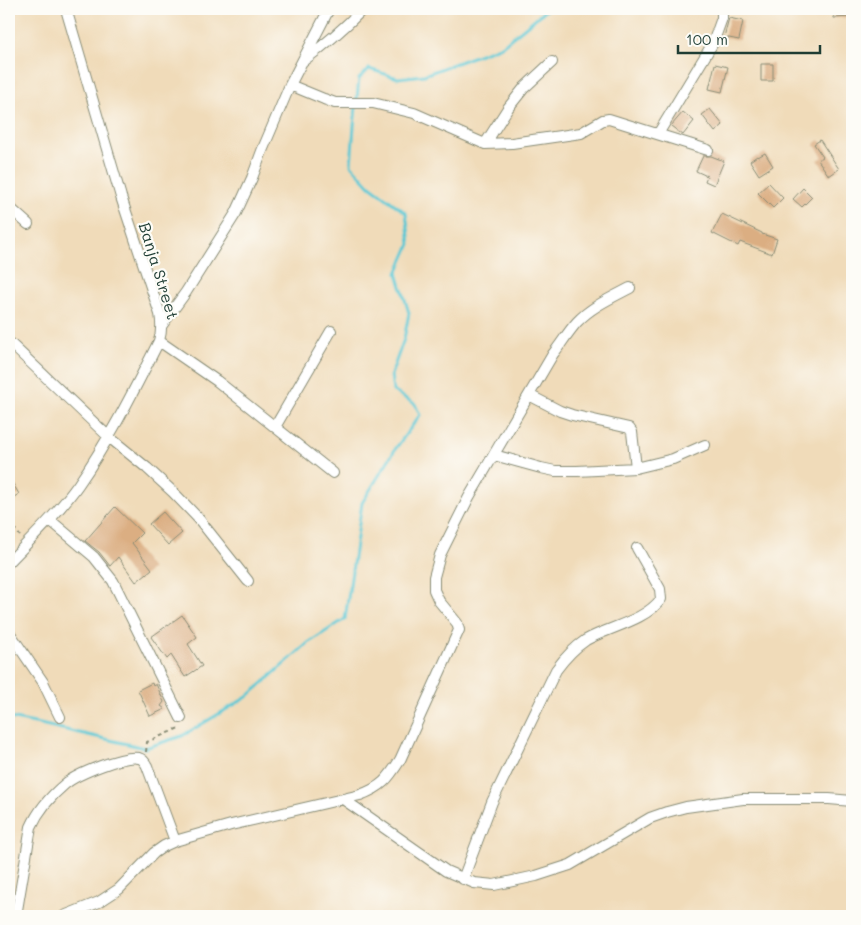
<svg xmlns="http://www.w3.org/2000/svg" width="861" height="925" viewBox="0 0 861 925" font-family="Mali,sans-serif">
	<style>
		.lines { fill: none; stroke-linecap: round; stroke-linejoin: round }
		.stream { stroke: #5cc8d4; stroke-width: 3 }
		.building { fill: #dbae82 }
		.street-casing { stroke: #888c76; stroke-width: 12 }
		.path { stroke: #888c76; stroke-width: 2; stroke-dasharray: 4 4; stroke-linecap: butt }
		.street { stroke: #fff; stroke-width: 10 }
		.labels { text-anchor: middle; stroke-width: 4.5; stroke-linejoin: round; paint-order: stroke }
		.street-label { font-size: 16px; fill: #1f3d34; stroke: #fdfcf7 }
	</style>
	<rect width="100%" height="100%" fill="#fdfcf7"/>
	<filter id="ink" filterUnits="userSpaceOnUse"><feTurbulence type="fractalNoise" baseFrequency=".02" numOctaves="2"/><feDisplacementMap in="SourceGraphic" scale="10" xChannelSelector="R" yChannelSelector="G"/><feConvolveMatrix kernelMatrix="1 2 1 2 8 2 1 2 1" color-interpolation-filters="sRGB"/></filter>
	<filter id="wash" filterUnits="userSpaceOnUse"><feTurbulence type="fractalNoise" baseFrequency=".0096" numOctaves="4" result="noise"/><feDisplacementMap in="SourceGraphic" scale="20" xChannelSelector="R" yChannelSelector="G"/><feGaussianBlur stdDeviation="1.12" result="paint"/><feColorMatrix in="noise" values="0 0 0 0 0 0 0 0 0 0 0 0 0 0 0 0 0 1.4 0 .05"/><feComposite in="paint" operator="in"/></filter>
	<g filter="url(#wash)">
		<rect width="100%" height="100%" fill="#f0dbb9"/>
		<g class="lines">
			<!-- stream -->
			<path class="stream" d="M9 718 40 724 145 748 182 736 247 697 308 643 345 619 362 503 396 448 420 415 415 404 393 391 391 375 404 339 409 313 397 273 410 244 406 213 370 186 351 165 354 126 359 79 369 69 398 78 424 75 502 46 547 9"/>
		</g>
		<g id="blocks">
			<!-- building -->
			<path class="building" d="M833 9H851V17L834 18Z
				M729 18 743 21 739 40 724 37Z
				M715 64 728 67 722 92 709 89Z
				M761 64H773V81H761Z
				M710 109 723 125 715 132 702 115Z
				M683 112 694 121 683 135 671 126Z
				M820 140 839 169 829 176 818 160 823 157 814 144Z
				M765 153 773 166 759 175 750 161 757 156 758 157Z
				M703 156H711L724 161 714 185 705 181 707 176 696 171Z
				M769 183 783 198 773 208 758 193Z
				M803 188 812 197 802 207 793 199Z
				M722 214 762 233V234L777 239 772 254 740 242 738 246 712 233Z
				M9 477 19 494 9 500Z
				M115 507 142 533 132 543 152 569 136 582 118 557 110 566 99 552 85 541Z
				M163 512 182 533 168 545 149 524Z
				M182 615 197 637 188 644 202 666 185 677 171 655 167 659 151 637Z
				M152 683 153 686 156 684 164 702 161 706 165 709 150 716 138 690Z"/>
		</g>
	</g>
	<g filter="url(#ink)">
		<use href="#blocks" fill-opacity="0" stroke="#888c76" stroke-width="1"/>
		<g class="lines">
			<defs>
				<path id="street" d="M303 61C325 45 344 28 363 9
					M290 85 324 99 335 103H373L414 113 485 144 512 143 581 133 603 120 609 119 708 150
					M658 134 713 43 722 18V9
					M485 144 508 108 524 88 552 62
					M9 207 28 224
					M162 325 186 292 236 213 252 178 262 151 290 85 329 9
					M159 341 217 381 333 473
					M9 342 109 437 147 468 173 492 198 518 248 581
					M529 395 560 411 572 415 629 428 632 432 636 468
					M275 427 331 331
					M494 455 541 468 555 471H577L636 468 673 459 705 445
					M50 520 94 557 113 581 181 718
					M9 562C33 537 58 513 78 485 110 439 134 390 159 341 162 331 162 324 160 314L121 197 66 9
					M9 632 43 682 60 717
					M343 799 446 871 474 883 494 885 536 876 570 865 650 818 667 812 686 807 743 799H829L852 801
					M463 879 492 802 556 670C564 659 574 648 586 640 609 627 645 621 661 599L660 589 637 548
					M16 916 31 827C38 811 52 795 65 784 77 774 123 755 139 758 143 759 145 762 147 766L175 841
					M64 916 99 902 119 889 154 853 164 846 175 841 231 825 360 795C382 787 388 779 400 760L459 630 457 623 439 601 434 590V577L440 555 469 497 553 354C561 344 568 332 577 322 591 307 611 298 630 288"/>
			</defs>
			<!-- street casing -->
			<use href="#street" class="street-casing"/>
			<!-- path -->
			<path class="path" d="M9 521 20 536
				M146 752 147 742 179 728"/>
			<!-- street -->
			<use href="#street" class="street"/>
		</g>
	</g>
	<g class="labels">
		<!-- street labels -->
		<g class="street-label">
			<text transform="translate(159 271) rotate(73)" y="6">Banja Street</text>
		</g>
	</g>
	<!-- margin -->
	<rect width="861" height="925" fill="none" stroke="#fdfcf7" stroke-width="30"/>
	<!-- scale -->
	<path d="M678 45v8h142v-8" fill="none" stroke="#1f3d34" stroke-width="2.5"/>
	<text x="686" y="45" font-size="15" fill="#1f3d34" stroke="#fdfcf7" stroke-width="4" paint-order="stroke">100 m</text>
</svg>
